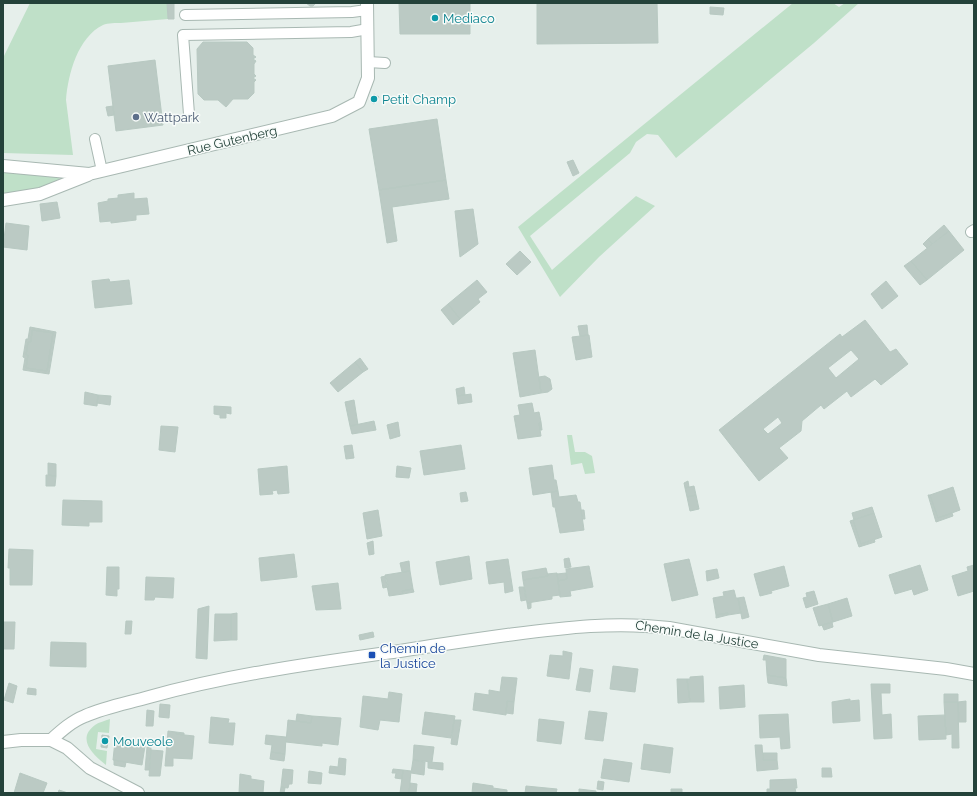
<svg xmlns="http://www.w3.org/2000/svg" width="977" height="796" viewBox="0 0 977 796" font-family="Raleway,sans-serif">
	<style>
		.green { fill: #bfe0c8 }
		.building { fill: #bbcac4; stroke: #b8c9c2; fill-rule: evenodd }
		.lines { fill: none; stroke-linecap: round; stroke-linejoin: round }
		.lane-casing { stroke: #a8b8b2; stroke-width: 12 }
		.street-casing { stroke: #a8b8b2; stroke-width: 14 }
		.lane { stroke: #fff; stroke-width: 10 }
		.street { stroke: #fff; stroke-width: 12 }
		.culture-dot { fill: #0f9aa8; stroke: #f7fbf9; stroke-width: 1.5 }
		.service-dot { fill: #5c6f8a; stroke: #f7fbf9; stroke-width: 1.5 }
		.transit-dot { fill: #1a4fb4; stroke: #f7fbf9; stroke-width: 1.5 }
		.labels { text-anchor: middle; stroke-width: 3; stroke-linejoin: round; paint-order: stroke }
		.culture-label { font-size: 13px; fill: #0d838f; stroke: #f7fbf9; text-anchor: start }
		.service-label { font-size: 13px; fill: #4e5e75; stroke: #f7fbf9; text-anchor: start }
		.street-label { font-size: 13px; fill: #24423a; stroke: #f7fbf9 }
		.transit-label { font-size: 13px; fill: #164399; stroke: #f7fbf9; text-anchor: start }
	</style>
	<rect width="100%" height="100%" fill="#e6efeb"/>
	<!-- green -->
	<path class="green" d="M30 3H167L168 19C152 20 137 22 121 23 116 23 108 23 103 25 78 37 68 74 66 100L73 155 3 153V58Z
		M793 3H833L839 7 845 3H859L814 43 676 158 658 135 647 134 636 142 630 153 530 236 552 270 636 196 655 206 599 257 560 297 518 227Z
		M3 172 59 175 60 181 34 189 3 194Z
		M567 435H572L575 452H585L592 456 595 473 585 474 582 463 571 465Z
		M110 719 109 733 98 732 96 749 107 751 106 765C93 755 76 739 95 725 99 722 105 721 110 719Z"/>
	<!-- building -->
	<path class="building" d="M167 3H174V19H168Z
		M306 3H316L313 6H310Z
		M399 3H470V34H400Z
		M537 3H657L658 43 537 44Z
		M710 7 724 8 723 15 710 14Z
		M203 42H247L253 48V55L256 57 253 59 256 61 254 64V74L256 76 253 78 256 80 254 82V93L248 99H233L226 107 218 100H204L198 94 197 49Z
		M155 60 163 125 116 131 108 66Z
		M374 94 379 97 374 104 370 101Z
		M113 106 114 115 108 116 106 107Z
		M437 119 446 180 379 190 369 129Z
		M573 160 579 173 573 176 567 162Z
		M446 180 449 199 392 207 397 241 387 243 379 190Z
		M134 193V199L147 198 149 214 136 215V220L111 223V221L100 222 98 203 108 201V199L118 198V195Z
		M57 202 60 218 42 221 40 204Z
		M473 209 478 244 460 257 455 211Z
		M6 223 29 226 27 250 3 247Z
		M944 225 949 231 932 244 928 239Z
		M949 231 964 250 927 280 911 261Z
		M928 239 932 244 927 248 923 244Z
		M520 251 531 262 517 275 506 264Z
		M911 261 927 280 920 285 904 266Z
		M109 279 110 282 129 280 132 304 95 308 92 281Z
		M477 280 487 292 478 299 480 302 460 319 448 304Z
		M886 281 898 296 882 309 871 294Z
		M448 304 460 319 453 325 441 310Z
		M865 320 890 352 896 349 908 364 881 385 875 379 851 397 847 391 824 409 821 405 802 421 801 431 779 448 788 458 759 481 719 430 840 334 842 337ZM851 350 859 359 836 378 828 368ZM778 417 782 423 768 434 763 429Z
		M587 325 588 335 580 336 578 326Z
		M30 327 56 332 49 374 23 370 25 358 23 357 26 339H28ZM32 330 53 333 47 371 26 368 28 355H26L28 342H31Z
		M32 330 53 333 47 371 26 368 28 355H26L28 342H31Z
		M589 335 592 357 576 360 572 337Z
		M535 350 541 393 520 397 513 353Z
		M360 358 368 369 363 372 355 362Z
		M355 362 363 372 338 392 330 383Z
		M545 376 550 379 552 389 548 392 541 393 539 377Z
		M464 387 465 395 457 396 456 389Z
		M85 392 98 395 97 406 84 404Z
		M471 394 472 402 458 404 457 396Z
		M98 395 111 396 110 405 97 403Z
		M354 400 358 425 350 426 345 402Z
		M532 403 534 413 539 412 541 422 539 423 541 436 518 439 514 416 520 415 518 405Z
		M214 406 231 407V414L226 413V418H220V415L214 414Z
		M374 421 376 430 352 434 350 426Z
		M398 422 400 436 390 439 387 425Z
		M541 422 542 430H540L539 423Z
		M161 426 178 427 175 452 159 450Z
		M352 445 354 458 346 459 344 446Z
		M461 445 465 469 424 475 420 451Z
		M48 463 56 464V476L48 475Z
		M552 465 554 480H556L558 491 533 495 529 468Z
		M287 466 289 493 278 494 277 490 272 491 273 494 260 495 258 469Z
		M397 466 411 468 409 478 396 477Z
		M46 475 56 476 55 486H46Z
		M688 481 689 487 685 488 684 483Z
		M694 486 696 495 687 497 685 488Z
		M953 487 960 510 938 518 930 495Z
		M558 491 559 497 576 495 578 502H580L584 530 560 533 555 507H553L551 492Z
		M466 492 468 501 461 502 460 493Z
		M696 495 699 509 690 511 687 497Z
		M928 495H930L938 518 952 513 953 516 936 522Z
		M63 500 102 501V522H89V526L62 525Z
		M872 507 874 513 854 520 852 513Z
		M378 510 382 536 367 539 363 513Z
		M581 510H584L585 519H582Z
		M874 513 882 537 861 544 853 520Z
		M853 520 861 544 874 539 875 542 859 547 850 521Z
		M373 541 374 554 369 555 367 543Z
		M9 549 33 550 32 585H10V568H8Z
		M294 554 297 577 261 581 259 558Z
		M469 556 472 579 440 585 436 562Z
		M569 558 571 567 565 568 564 559Z
		M508 559 513 591 505 593 504 582 489 584 486 562Z
		M689 559 698 595 672 601 664 564Z
		M409 561 410 571 402 572 400 563Z
		M920 565 928 590 914 595 912 589 895 594 889 575Z
		M974 565V591L958 596 952 576 968 571 967 567Z
		M589 566 593 587 570 591 571 596 560 597 558 581 567 579 566 569Z
		M784 566 789 586 771 591 772 593 760 596 754 574Z
		M107 567H119V589H117V596L106 595Z
		M546 568 548 576 523 580 522 572Z
		M717 569 719 578 707 581 706 571Z
		M410 571 413 589 402 591 403 594 389 596 385 575Z
		M557 573 560 595 552 596V599L527 603 523 580 548 576 547 574Z
		M566 573 567 579 558 581 557 574Z
		M386 576 388 587 383 588 381 577Z
		M146 577 174 578 173 598 155 597 154 600H145Z
		M338 583 341 609 316 610 312 586Z
		M519 587H524L526 600 521 601Z
		M413 589 414 592 403 594 402 591Z
		M734 590 736 598H738L741 613 728 615V613L716 615 713 598 724 596 723 592Z
		M814 591 818 604 806 608 803 598 807 597 806 593Z
		M744 597 749 617 742 619 738 598Z
		M847 598 852 616 833 622 828 604Z
		M531 602V608L528 609 527 603Z
		M828 604 833 622 819 626 813 608Z
		M209 606 207 659 196 658 198 609Z
		M237 613V640H231V614Z
		M728 613V615L716 618V615Z
		M215 614H231V640L214 641Z
		M126 621H132L131 634H125Z
		M3 622H15L14 649H3Z
		M832 622 833 627 824 630 822 625Z
		M373 632 374 637 360 640 359 635Z
		M51 642 86 643V667L50 666Z
		M563 651 572 653 569 679 547 676 550 655 563 656Z
		M764 655 786 659V678L767 675 766 660H763Z
		M613 666 638 669 635 692 610 689Z
		M580 668 593 670 590 692 576 690Z
		M767 675 786 678 787 686 768 683Z
		M703 676 704 702H690L687 679H690V677Z
		M502 677 517 678 514 702 507 701 506 715 473 710 475 693 489 695V690L500 692Z
		M677 679H687L690 702 678 703Z
		M9 683 17 686 13 703 4 700Z
		M871 684H890V693H881L882 715 891 714 892 738 874 739Z
		M744 685 745 707 720 709 719 687Z
		M28 688 36 689V695L27 694Z
		M389 692 402 694 399 722 380 720 378 730 360 727 363 696 388 699Z
		M944 694H958V702H944Z
		M850 699V701L859 700 860 721 833 723 832 702Z
		M507 701 514 702 513 714 506 713Z
		M966 701V722H959L958 702Z
		M944 702H958L959 748H952V734L946 735Z
		M160 704 170 705 169 718 159 717Z
		M147 710 154 711 153 726H146Z
		M589 711 607 713 603 741 585 739Z
		M425 712 455 716 451 738 422 734Z
		M297 714 312 716 311 723 296 721Z
		M788 714 790 748 781 749 780 737 760 738 759 715Z
		M945 715 946 739 919 740 918 716Z
		M312 716 341 718 338 745 322 743V746L286 742 288 720 311 723Z
		M211 717 229 719 228 723H235L233 745 209 743Z
		M539 719 564 722 561 744 537 741Z
		M454 720H461L457 745 451 744Z
		M168 731 176 732V734L194 736 192 759 173 758V766H165Z
		M176 732 184 733V735L176 734Z
		M102 735 109 736 107 748 101 747Z
		M266 735 286 737 285 754 271 752 272 745 265 744Z
		M115 741 145 746 142 765 113 760Z
		M644 744 673 748 670 773 641 769Z
		M414 745 434 747 432 762 413 760Z
		M755 745H762L763 760H777L778 769 757 771Z
		M147 747H151V750L149 770H145Z
		M151 750 163 751 160 776H149Z
		M271 752 285 754 284 761 270 759Z
		M763 753H777V760H763Z
		M339 758 346 759 345 775 329 773 330 766 338 767Z
		M604 759 632 763 629 782 601 778Z
		M114 760 126 762 125 767 114 765Z
		M413 760 425 762 424 775 411 773Z
		M428 762 443 763V770L428 768Z
		M822 768H831L832 777H822Z
		M283 769 293 770 292 784H289L288 788 281 787Z
		M393 769 403 770 402 779 395 778 396 773H392Z
		M403 770 411 771 409 793H400Z
		M309 771 322 773 321 784 308 783Z
		M20 773 47 783 43 793H14Z
		M240 774 251 776V779L264 781 263 793H239Z
		M796 779 797 788H795L796 793H767V789H770V780Z
		M598 781 604 782 603 790 597 789Z
		M410 783 417 784 416 793H409Z
		M473 783 493 786V788L507 790V793H472Z
		M526 786 557 789 556 793H525Z
		M281 787 285 788 284 793H280Z
		M579 789 596 791V793H579Z
		M671 789H682V793H671Z
		M59 790 68 793H58Z"/>
	<g class="lines">
		<defs>
			<path id="lane" d="M185 15 352 12 367 10
				M368 62 385 63
				M189 114 183 35 351 32 368 29
				M95 139 102 171
				M971 232 974 230"/>
			<path id="street" d="M3 166 89 174 332 116 359 102 368 78 367 3
				M3 200 40 194 88 175
				M51 740C61 731 72 721 85 716 105 707 128 703 149 697 231 674 315 663 400 651 436 645 471 640 507 635 562 628 614 621 669 628L819 655 946 669 974 674
				M3 742 21 740H51L67 748 90 768 138 793"/>
		</defs>
		<!-- lane casing -->
		<use href="#lane" class="lane-casing"/>
		<!-- street casing -->
		<use href="#street" class="street-casing"/>
		<!-- lane -->
		<use href="#lane" class="lane"/>
		<!-- street -->
		<use href="#street" class="street"/>
	</g>
	<!-- markers -->
	<g class="culture-dot">
		<circle cx="435" cy="18" r="4"/>
		<circle cx="374" cy="99" r="4"/>
		<circle cx="105" cy="741" r="4"/>
	</g>
	<circle class="service-dot" cx="136" cy="117" r="4"/>
	<rect class="transit-dot" x="368" y="651" width="8" height="8" rx="2"/>
	<g class="labels">
		<!-- culture labels -->
		<g class="culture-label">
			<text x="443" y="23">Mediaco</text>
			<text x="382" y="104">Petit Champ</text>
			<text x="113" y="746">Mouveole</text>
		</g>
		<!-- service labels -->
		<g class="service-label">
			<text x="144" y="122">Wattpark</text>
		</g>
		<!-- street labels -->
		<g class="street-label">
			<text transform="translate(232 140) rotate(-13)" y="5">Rue Gutenberg</text>
			<text transform="translate(697 634) rotate(9)" y="5">Chemin de la Justice</text>
		</g>
		<!-- transit labels -->
		<g class="transit-label">
			<text x="380" y="653">Chemin de<tspan x="380" dy="15">la Justice</tspan></text>
		</g>
	</g>
	<!-- border -->
	<rect width="977" height="796" fill="none" stroke="#24423a" stroke-width="8"/>
</svg>
